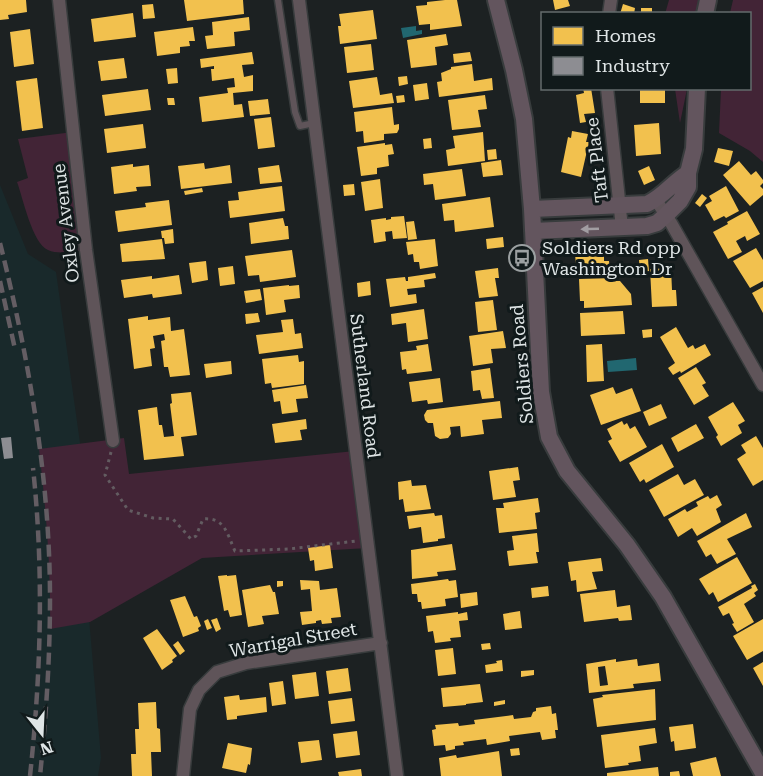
<svg xmlns="http://www.w3.org/2000/svg" width="763" height="776" viewBox="0 0 763 776" font-family="'Roboto Serif',serif">
	<style>
		.built { fill: #19292b }
		.green { fill: #422436 }
		.water { fill: #216770 }
		.homes { fill: #f2c14e; fill-rule: evenodd }
		.industry { fill: #8d8d92 }
		.lines { fill: none; stroke-linecap: round; stroke-linejoin: round }
		.lane-casing { stroke: #383c3d; stroke-width: 9 }
		.street-casing { stroke: #383c3d; stroke-width: 15 }
		.secondary-casing { stroke: #383c3d; stroke-width: 20 }
		.path { stroke: #635c61; stroke-width: 3; stroke-dasharray: 3 4.5; stroke-linecap: butt }
		.lane { stroke: #5f5459; stroke-width: 6 }
		.street { stroke: #5f5459; stroke-width: 12 }
		.secondary { stroke: #63555e; stroke-width: 16 }
		.rail { stroke: #645d63; stroke-width: 4.5; stroke-dasharray: 12 6; stroke-linecap: butt }
		.oneway { fill: #a19da2 }
		.labels { text-anchor: middle; stroke-width: 6; stroke-linejoin: round; paint-order: stroke }
		.street-label { font-size: 18px; fill: #dfe5e6; stroke: #111a1b }
		.poi-label { font-size: 18px; fill: #dfe5e6; stroke: #111a1b; text-anchor: start }
	</style>
	<rect width="100%" height="100%" fill="#1c2122"/>
	<!-- built -->
	<path class="built" d="M0 185 28 254 56 272 91 521 88 606 101 758 98 776H0Z"/>
	<!-- green -->
	<path class="green" d="M669 0H702L700 13 665 14Z
		M733 0H763V162L750 151 719 133 721 89 750 88V14L730 13Z
		M675 89H687L680 123Z
		M73 132 86 250C74 251 59 255 48 250 32 243 23 198 17 182L28 178 18 139Z
		M124 438 129 474 355 451 368 548 202 558 90 622 50 629C51 569 46 509 39 449Z"/>
	<!-- water -->
	<path class="water" d="M416 26V31L422 30V34L403 38 401 28Z
		M636 358 637 370 608 372 607 361Z"/>
	<!-- homes -->
	<path class="homes" d="M0 0H26L27 12 8 15 9 19 0 20Z
		M184 0H243L244 14 187 21Z
		M445 0H457L462 26 430 30V24L419 25 416 6 427 5V2Z
		M553 0H568L570 6 555 10Z
		M153 4 155 18 143 19 142 5Z
		M623 4 635 8 634 14H620Z
		M641 8H652V14H641Z
		M373 10 377 39 340 44 338 26H341L339 14Z
		M133 13 136 37 94 42 91 19Z
		M249 17 250 30 234 32 235 46 207 49 205 36 213 35 212 22Z
		M193 27 195 41H189L190 46 180 47V53L157 56 154 32Z
		M30 29 34 64 14 67 10 32Z
		M446 34 448 45 435 47 437 65 411 68 407 40Z
		M371 44 374 70 347 73 344 47Z
		M252 52 254 64 242 65 244 77 253 75V91L233 93 234 105 242 104 244 117 202 122 199 97 228 93 227 88 235 87 234 78 212 81 211 69H214V66L201 68 200 59Z
		M470 52 472 61 454 63 453 54Z
		M124 58 127 78 101 81 98 61Z
		M472 64 474 81 492 78 493 90 439 97 437 82 442 81 441 73 451 69V67Z
		M177 68 178 83 168 84 166 69Z
		M407 76 408 84 399 86 398 77Z
		M377 77 380 95 392 93 394 103 353 108 349 81Z
		M37 78 43 128 22 131 16 81Z
		M427 83 429 99 415 101 413 85Z
		M583 88H591L595 113 584 114 586 122 580 123 576 95 584 93Z
		M640 88H665V103H640Z
		M148 89 151 110 105 116 102 95Z
		M404 95 405 102 397 103 396 96Z
		M485 95 487 109 478 110 481 127 452 130 448 100Z
		M167 98H174L175 105H168Z
		M268 99 270 114 250 116 248 101Z
		M392 107 394 125 399 124V129L397 133 384 134V140L364 143 363 131 356 132 354 112Z
		M271 117 275 147 258 149 254 119Z
		M659 123 661 154 636 156 634 125Z
		M143 124 146 148 107 153 104 129Z
		M572 131 588 134 586 142H589L581 177 561 172 568 137 571 138Z
		M483 132 485 161 448 166 446 150 455 148 453 136Z
		M431 138 432 148 424 149 423 139Z
		M385 143V145L392 144 394 154 388 155 389 166 377 168V174L361 176 357 147Z
		M718 148 733 151 729 166 714 162Z
		M496 149 497 159 488 160 487 150Z
		M501 160 503 175 483 177 481 163Z
		M739 161 751 175 756 171 763 180V183L760 186 763 189V195L750 206 723 175Z
		M204 163 205 169 230 165 232 183 181 189 178 166Z
		M133 164V167L149 165 151 186 136 187 137 191 114 194 111 167Z
		M279 165 282 182 260 184 258 168Z
		M649 166 655 180 644 185 638 171Z
		M462 169 466 196 435 200 433 184 424 185 423 174Z
		M380 179 383 208 365 211 361 182Z
		M354 184 355 195 344 196 343 185Z
		M282 186 285 211 230 218 228 201 239 200 238 192Z
		M726 186 739 211 726 218 724 216 714 221 705 205 712 201 709 196Z
		M202 188 203 192 185 195 184 191Z
		M702 194 707 198 700 207 695 203Z
		M490 197 494 227 455 232 454 220 444 221 442 204Z
		M169 200 172 225 118 232 115 211 146 207 145 203Z
		M747 211 760 234 747 241 745 236 736 241 742 252 728 259 713 232 728 224 727 222Z
		M404 216 407 238 393 239 392 231 385 232 386 241 374 243 371 220 386 218V220L391 219V217Z
		M283 218 285 226H288L289 239 251 244 249 223Z
		M414 221 417 239 408 240 406 222Z
		M173 229 174 243 165 244 164 238H162L161 231Z
		M503 237 504 247 487 249 486 239Z
		M162 239 165 259 122 262 120 244Z
		M435 239 438 266 420 269 419 262H414L413 254 408 255 406 242Z
		M604 248V261H609L610 272 577 275 575 254 590 253 592 249Z
		M756 248 763 260V281L750 288 733 261Z
		M292 250 296 277 260 282 259 275 248 276 245 256Z
		M648 259 649 271 640 272 639 260Z
		M206 261 208 280 192 283 189 263Z
		M233 266 235 284 220 286 218 268Z
		M498 268 499 278H495L498 296 479 298 475 271Z
		M671 268 672 290H676L677 306 652 307 650 269Z
		M435 273 436 278 424 280 425 287 407 289 408 295 416 294 417 303 390 307 386 279 405 277 406 281H408V277Z
		M179 275 182 294 153 298 152 294 124 298 121 280 152 276V279Z
		M615 278V281H620L631 294 632 305 584 308V301H580L579 279Z
		M370 281 371 295 358 297 357 283Z
		M289 285V286L299 285 300 298 284 300 286 312 266 315 263 288Z
		M763 287V313L752 293Z
		M260 289 262 300 246 303 244 291Z
		M493 300 497 330 478 332 475 302Z
		M424 309 428 339 408 342 406 323 392 325 391 314Z
		M623 311 625 334 581 336 580 313Z
		M258 313 260 322 246 324 245 314Z
		M148 316V320L170 317 171 331 184 329 190 375 170 377 168 367H164L161 341 165 340 164 334 153 336 155 348 150 349 152 366 134 369 128 319Z
		M293 319 295 334 301 333 303 348 259 354 256 335 283 332 281 320Z
		M676 327 688 348 693 345 695 349 705 344 711 355 681 373 680 371 673 375 668 368 675 363 660 337Z
		M652 329V337L643 338 642 330Z
		M503 331 506 348 491 349 493 363 473 366 469 336Z
		M428 344 432 371 407 374 406 369 402 370 400 352 417 350 416 346Z
		M602 344 604 381 587 382 586 345Z
		M298 355 299 362 304 361V384L272 388 271 383 265 384 262 359Z
		M231 361 232 374 206 378 204 364Z
		M696 367 706 383 702 385 709 396 694 405 678 378Z
		M490 368 494 398 482 399 480 390 473 391 471 371Z
		M440 378 443 402 428 404 427 400 412 402 409 382Z
		M306 385 308 398 296 399 298 412 282 414 280 401 274 402 272 390Z
		M613 387 616 394 632 388 641 411 601 425 590 395Z
		M191 392 197 435 181 437 184 456 144 460 138 410 157 407 159 425H162L164 437 174 436 170 404 172 403 171 394Z
		M500 401 502 418 482 420 484 434 461 437 460 426 450 427 451 434 448 438 440 439 435 436 433 423H428L425 420 424 415 427 410Z
		M733 402 745 421 738 425 742 433 721 446 716 437 718 435 708 417Z
		M661 404 667 418 649 426 643 412Z
		M306 419 307 429 300 430 302 440 275 443 272 424Z
		M622 421 624 425 627 423 630 429 635 426 647 447 620 462 608 441 612 439 607 429Z
		M696 424 704 438 678 452 671 438Z
		M756 436 763 448V480L753 486 737 459 746 453 741 445Z
		M662 444 674 467 646 483 644 479 640 482 629 463Z
		M518 467 520 480 513 481 516 497 493 500 489 471Z
		M678 474 684 485 695 479 704 495 664 517 649 490Z
		M411 480 412 486 426 485 431 509 405 512 403 499 399 500 398 482Z
		M717 495 722 505 716 509 721 522 697 536 692 528 678 537 668 519 685 509 687 512 698 506 696 502 708 496 710 499Z
		M538 498 540 512 535 513 537 529 499 533 496 508H504L503 503Z
		M434 513 435 516 442 515 445 538 438 539V541L423 543 421 527 409 529 407 516Z
		M746 513 752 527 727 539 736 554 717 564 711 554 706 557 697 541Z
		M537 533 539 552H536L538 563 509 566 507 551 514 550 512 536Z
		M452 544 456 570 437 572 438 576 412 579 411 550Z
		M330 545 333 568 315 571 314 560 310 561 308 548Z
		M737 557 752 583 718 602 713 592 709 595 699 579Z
		M601 558 603 571 592 572 597 589 577 592 576 580 571 581 568 562Z
		M227 575V576L236 575 242 615 230 617 228 610 224 611 218 576Z
		M448 579 449 581 456 580 458 597 445 599 446 606 422 609 421 602H418L417 594H412L411 584Z
		M300 580 319 581 320 590 337 588 341 617 331 618 332 623 322 624 321 620 316 621V623L302 625 300 612 312 611 310 589 301 590Z
		M277 581H283V586L277 587Z
		M755 584 758 590 754 593 756 596 744 604 754 622 737 632 732 624 734 623 729 613 723 616 718 607 752 588 751 586Z
		M270 585 273 592H275L279 614 262 616 264 624 248 627 242 590Z
		M548 586 549 596 532 598 531 588Z
		M615 590 617 607 630 605 632 620 619 621 618 618 584 622 580 594Z
		M477 592 478 605 461 608 460 594Z
		M185 596 194 617 197 616 201 626 198 628 199 631 183 637 170 600Z
		M520 611 522 628 505 630 503 614Z
		M458 612V614L467 612 468 620 459 621 461 637 450 638 451 641 435 643 433 631 428 632 426 616Z
		M217 618 221 629 216 632 211 620Z
		M208 619 212 628 207 630 204 621Z
		M763 619V651L747 660 733 636Z
		M157 629 177 656 172 660 173 662 162 670 143 638Z
		M178 641 185 651 180 655 173 645Z
		M490 643 491 649 482 650 481 644Z
		M453 648 456 674 438 676 435 650Z
		M616 659V662L637 659 638 666 659 663 661 681 633 684 634 688 589 693 586 664ZM605 666 608 685 600 686 598 667Z
		M502 660 503 671 486 673 485 665 497 663 496 661Z
		M763 662V686L753 668Z
		M348 668 351 691 329 694 326 671Z
		M534 670V675L521 677V671Z
		M316 672 319 696 295 699 292 675Z
		M283 681 286 704 272 706 269 683Z
		M480 684 483 702 466 704V705L443 707 441 688Z
		M655 689 656 720 597 727 593 699 603 697 602 695Z
		M239 695 240 700 266 697 267 712 237 716V719L227 720 224 697Z
		M352 698 355 721 331 724 328 701Z
		M505 700V704L494 706V702Z
		M156 702 157 728 160 729 161 752H151L152 776H132L131 754H136L135 729H139L138 703Z
		M551 706 552 714 556 713 558 730H555L556 738 542 740 540 732 509 736 510 741 487 745 486 739 463 742 464 745 455 746V749L446 751 445 745 434 746 432 730 436 729 435 725 458 723 459 726 475 724 474 720 513 715 514 719 531 717 533 712 536 711V708Z
		M693 724 696 748 675 751 674 741 671 742 669 727Z
		M655 728 657 743 639 746 641 761 628 763 629 765 605 768 601 735Z
		M357 731 360 755 336 758 333 734Z
		M319 740 322 760 301 763 298 742Z
		M228 743 252 748 250 765 248 764 246 773 222 768Z
		M519 748 520 755 511 756 510 749Z
		M499 751 502 776H441L439 758 456 755 457 758Z
		M716 757 721 776H693L690 763Z
		M658 767 659 776H607V773Z
		M361 769 362 776H339L338 772Z
		M679 771 680 776H670V772Z"/>
	<!-- industry -->
	<path class="industry" d="M11 437 13 458 4 459 1 438Z"/>
	<g class="lines">
		<defs>
			<path id="lane" d="M278 0 295 112 300 126 314 123"/>
			<path id="street" d="M59 0 86 250 113 441
				M299 0 397 776
				M609 14 611 0
				M607 88 622 228
				M656 200 671 223 763 385
				M183 776 190 709 199 690 217 672 246 663 381 643"/>
			<path id="secondary" d="M496 0 514 70 524 119 532 209 541 392 549 437 567 471 627 545 663 597 763 773
				M705 14 708 0
				M532 209 647 204C663 197 673 182 688 173
				M533 231 647 226 657 223 666 215 680 201 688 187V173L694 149 697 88"/>
		</defs>
		<!-- lane casing -->
		<use href="#lane" class="lane-casing"/>
		<!-- street casing -->
		<use href="#street" class="street-casing"/>
		<!-- secondary casing -->
		<use href="#secondary" class="secondary-casing"/>
		<!-- path -->
		<path class="path" d="M111 452 105 475 128 510 153 518 173 519 191 539 196 536 203 519C225 517 227 534 235 551L289 549 356 541"/>
		<!-- lane -->
		<use href="#lane" class="lane"/>
		<!-- street -->
		<use href="#street" class="street"/>
		<!-- secondary -->
		<use href="#secondary" class="secondary"/>
		<!-- rail -->
		<path class="rail" d="M0 243C29 359 50 479 50 599 50 658 46 717 40 776
			M0 281 15 349
			M30 776C41 673 44 571 33 468"/>
	</g>
	<!-- one-way arrows -->
	<defs><path id="oneway-solid" d="M-6-.8H1V-3.2L6.5 0L1 3.2V.8H-6Z" transform="scale(1.5)"/></defs>
	<use class="oneway" href="#oneway-solid" transform="translate(590 229) rotate(178)"/>
	<!-- icons -->
	<defs>
		<symbol id="bus-ring" viewBox="-11 -11 22 22"><circle r="9.5" fill="#111a1b" stroke="#9ba0a1" stroke-width="1.5"/><path d="M-5-6H5V4H4V6H2V4H-2V6H-4V4H-5ZM-3.5-4V0h7V-4ZM-3.5 1.2v1.5H-2V1.2ZM2 1.2v1.5H3.5V1.2Z" fill="#9ba0a1"/></symbol>
	</defs>
	<g fill-rule="evenodd">
		<use href="#bus-ring" x="507" y="243" width="30" height="30"/>
	</g>
	<g class="labels">
		<!-- street labels -->
		<g class="street-label">
			<text transform="translate(597 160) rotate(-97)" y="6">Taft Place</text>
			<text transform="translate(66 223) rotate(-97)" y="6">Oxley Avenue</text>
			<text transform="translate(522 364) rotate(-95)" y="6">Soldiers Road</text>
			<text transform="translate(365 386) rotate(83)" y="6">Sutherland Road</text>
			<text transform="translate(293 640) rotate(-10)" y="6">Warrigal Street</text>
		</g>
		<!-- poi labels -->
		<g class="poi-label">
			<text x="542" y="254">Soldiers Rd opp<tspan x="542" dy="21">Washington Dr</tspan></text>
		</g>
	</g>
	<!-- legend -->
	<rect x="541" y="12" width="210" height="78" fill="#111a1b" stroke="#636b6c" stroke-width="1.5"/>
	<rect x="553" y="27" width="30" height="18" fill="#f2c14e" stroke="#636b6c" stroke-width="1.5"/>
	<text x="595" y="42" font-size="18" fill="#dfe5e6">Homes</text>
	<rect x="553" y="57" width="30" height="18" fill="#8d8d92" stroke="#636b6c" stroke-width="1.5"/>
	<text x="595" y="72" font-size="18" fill="#dfe5e6">Industry</text>
	<!-- north arrow -->
	<g transform="translate(42 734) rotate(162)" stroke="#111a1b" stroke-width="4.5" paint-order="stroke">
	<path d="M0-4.5L10 22L0 15L-10 22Z" fill="#dfe5e6"/>
	<text y="-9" font-size="16" font-weight="bold" text-anchor="middle" fill="#dfe5e6">N</text>
	</g>
</svg>
